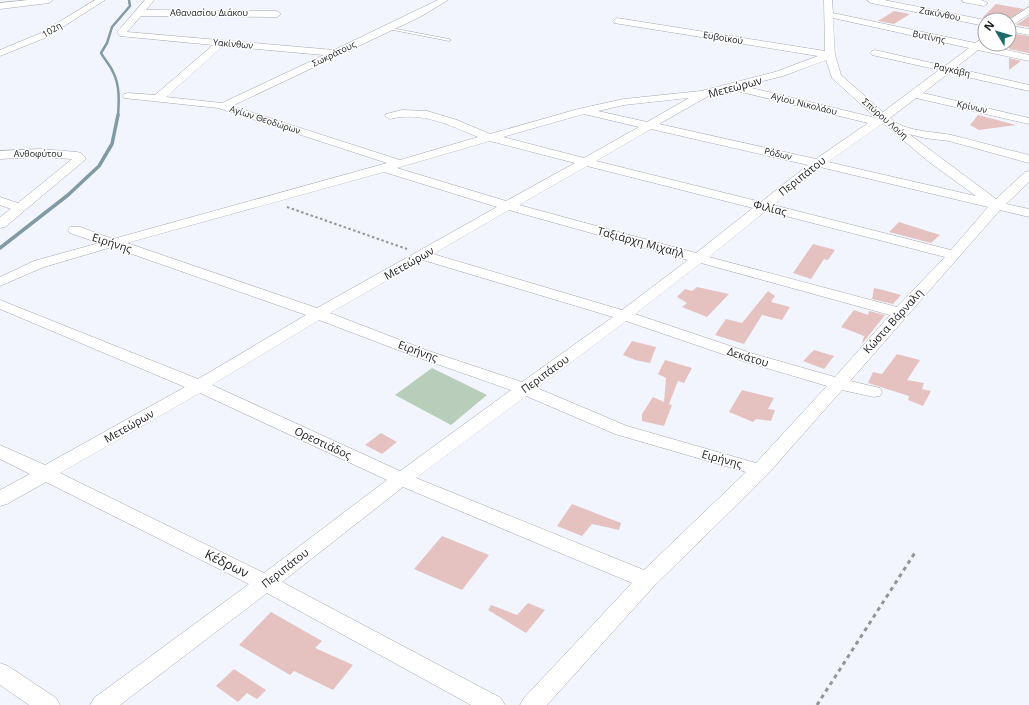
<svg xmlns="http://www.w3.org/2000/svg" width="1029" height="705" viewBox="0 0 1029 705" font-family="'Open Sans',sans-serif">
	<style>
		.green { fill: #b9cdbb }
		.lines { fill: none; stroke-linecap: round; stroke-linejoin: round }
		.stream-far1 { stroke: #819aa3; stroke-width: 2.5 }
		.stream { stroke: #819aa3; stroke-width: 3.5 }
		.building { fill: #e5c2c0 }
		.lane-casing { stroke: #a4a7ae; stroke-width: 1 }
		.street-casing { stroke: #a4a7ae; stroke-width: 1 }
		.path-far1 { stroke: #93959b; stroke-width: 2; stroke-dasharray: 2.5 2.5; stroke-linecap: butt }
		.path { stroke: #93959b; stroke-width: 3; stroke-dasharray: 4 4; stroke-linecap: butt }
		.lane { fill: #fff; fill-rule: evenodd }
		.street { fill: #fff; fill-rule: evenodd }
		.labels { text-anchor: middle; stroke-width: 3; stroke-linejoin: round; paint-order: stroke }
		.far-street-label { font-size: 9px; fill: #191a1d; stroke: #fff }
		.street-label { font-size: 11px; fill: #191a1d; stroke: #fff }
		.near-street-label { font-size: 13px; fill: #191a1d; stroke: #fff }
	</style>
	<rect width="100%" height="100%" fill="#f2f5fd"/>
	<!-- green -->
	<path class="green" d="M432 368 487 395 451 425 395 395Z"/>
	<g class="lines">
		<!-- stream-far1 -->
		<path class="stream-far1" d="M118 116C119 102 120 85 113 72 110 65 105 60 101 53L107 43 112 27 130 6 129 0"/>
		<!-- stream -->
		<path class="stream" d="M0 248 68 195 99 166 112 144 118 115"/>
	</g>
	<!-- building -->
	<path class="building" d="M996 4 1024 9 1008 20H986L982 18Z
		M894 11 910 14 894 24 878 21Z
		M1029 16V27L1016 25Z
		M1009 33 1029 36V53L1009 49Z
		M1009 58 1021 61 1009 70Z
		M978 115 1016 125 979 130 970 125Z
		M899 222 940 235 931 243 889 232Z
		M813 244 835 250 828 260 824 259 811 279 793 273Z
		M697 287 729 294 707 317 682 307 687 303 677 297 685 289 692 291Z
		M874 288 883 290 901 295 893 304 872 299Z
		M768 291 775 296 771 302 790 307 782 320 762 315 744 344 715 335 726 319 742 323Z
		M854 310 868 315 869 311 885 315 862 344 864 336 841 327Z
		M632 341 656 347 650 363 635 360 623 355Z
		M814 350 834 356 824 369 803 361Z
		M897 354 920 360 907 380 924 383 922 389 931 391 923 406 908 400 909 396 868 383 873 372 882 374Z
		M665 360 692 368 684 383 678 381 669 404 672 405 664 426 642 421V414L653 397 664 402 666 378 658 374Z
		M742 390 774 398 768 409 775 410 771 421 756 419 753 422 729 412Z
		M381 433 397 442 382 454 365 445Z
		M572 504 621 523 619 530 592 524 582 536 557 526Z
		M442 536 489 555 462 590 414 569Z
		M528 603 545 610 526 633 488 610 491 605 517 615Z
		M271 612 322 641 315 648 353 665 333 690 294 671 290 675 239 645Z
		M234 669 266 690 257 699 247 693 238 702 216 686Z"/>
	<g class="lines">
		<defs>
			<path id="lane" d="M386 27 449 39 451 40 449 41 388 29 386 28Z"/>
			<path id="street" d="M28 0H53L49 3 0 9V3Z
				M95 0H105L47 37 0 56V50L41 33Z
				M145 0H154L146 10 277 11 281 14 277 17 141 16 127 32 334 50 438 0H448L420 17 232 106 400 160 478 137C449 125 422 111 390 119L385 116 386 114 402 110 427 111 457 120 490 134 578 109 624 99 701 91 775 72 818 56 614 23 613 21 617 18 825 51 824 0H832L833 13 975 43 985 37 986 44 984 45 1029 55V61L978 50 955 68 1029 85V91L949 73 923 93 1029 118V124L916 98 890 118C905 132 931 131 951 135 977 141 1003 149 1029 155V163L949 141 925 138 909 134 996 199 1025 172 1029 171V182L1006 204 1029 209V217L1000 210 850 381 880 388 882 392 880 396 874 397 842 390 767 475 654 586 547 705H520L524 698 632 583 403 487 282 582 501 698 505 705H471L267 593 120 705H90L94 698 249 584 46 482 7 504 0 506V490L30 474 0 459V445L45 465 185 387 0 309V300L198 379 306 315 112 247 44 267 0 286V277L34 261 99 243 70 233 68 230 70 227H80L113 239 387 163 218 108 124 98 123 96 124 94 128 93 155 95 213 45 120 36 117 32 119 30ZM833 18 969 48 945 66 875 50 872 51 870 53 872 55 939 70 883 112 841 75 835 55ZM223 46 324 55 222 103 166 97ZM826 60 832 78 876 118 743 86 783 76ZM732 89 733 90 868 123 816 159 659 124 712 94ZM689 98 647 122 598 111 624 105ZM584 114 639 127 584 158 503 137ZM883 123 929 162 976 196 828 162ZM651 129 808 165 761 202 596 161ZM490 141 575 163 506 201 397 168ZM587 166 753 208 696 253 519 205ZM820 167 988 207 951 250 773 205ZM384 172 497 207 317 308 127 243ZM509 210 688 260 622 310 433 254ZM766 211 945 257 897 307 709 257ZM423 260 613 317 522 382 426 350 330 313ZM701 263 890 315 835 377 754 354 635 314ZM319 320 414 356 511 390 400 471 212 385ZM626 321 743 361 827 386 756 463 627 426 537 388ZM200 393 387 480 264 573 60 473ZM526 396 615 434 746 472 644 570 416 478Z
				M867 0H884L985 20V26L871 3Z
				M962 0H981L988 3 984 6 963 2Z
				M1029 7V14L1012 26 1029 29V35L1009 31V20Z
				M40 149 77 152 81 153 86 159 5 227 0 228V217L11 209 0 205V197L18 203 72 159 40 157 0 159V151Z
				M0 663 8 666 56 698 60 705H29L0 685Z"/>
		</defs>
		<!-- lane casing -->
		<use href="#lane" class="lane-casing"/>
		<!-- street casing -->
		<use href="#street" class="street-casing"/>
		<!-- path-far1 -->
		<path class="path-far1" d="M287 207 407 249"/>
		<!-- path -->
		<path class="path" d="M817 705 916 551"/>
		<!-- lane -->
		<use href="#lane" class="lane"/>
		<!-- street -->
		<use href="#street" class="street"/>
	</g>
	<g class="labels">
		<!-- far-street labels -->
		<g class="far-street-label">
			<text x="209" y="16">Αθανασίου Διάκου</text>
			<text transform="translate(940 14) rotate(11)" y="3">Ζακύνθου</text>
			<text transform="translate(52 30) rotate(-31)" y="3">102η</text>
			<text transform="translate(929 37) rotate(12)" y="3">Βυτίνης</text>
			<text transform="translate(723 38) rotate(9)" y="3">Ευβοϊκού</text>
			<text transform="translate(233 44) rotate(5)" y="3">Υακίνθων</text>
			<text transform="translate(334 54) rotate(-26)" y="3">Σωκράτους</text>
			<text transform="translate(952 70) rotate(13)" y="3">Ραγκάβη</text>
			<text transform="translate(804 104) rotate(14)" y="3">Αγίου Νικολάου</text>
			<text transform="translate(972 107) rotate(13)" y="3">Κρίνων</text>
			<text transform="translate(885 119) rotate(41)" y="3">Σπύρου Λούη</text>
			<text transform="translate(265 120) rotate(18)" y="3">Αγίων Θεοδώρων</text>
			<text x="38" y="157">Ανθοφύτου</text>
			<text transform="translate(778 154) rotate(13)" y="3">Ρόδων</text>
		</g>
		<!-- street labels -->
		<g class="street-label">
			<text transform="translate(735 87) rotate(-15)" y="4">Μετεώρων</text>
			<text transform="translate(802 176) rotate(-38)" y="4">Περιπάτου</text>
			<text transform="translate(770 208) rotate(14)" y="4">Φιλίας</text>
			<text transform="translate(641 242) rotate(15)" y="4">Ταξιάρχη Μιχαήλ</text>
			<text transform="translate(112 243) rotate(18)" y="4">Ειρήνης</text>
			<text transform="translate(409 263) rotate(-30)" y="4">Μετεώρων</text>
			<text transform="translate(893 321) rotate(-48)" y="4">Κώστα Βάρναλη</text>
			<text transform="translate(418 351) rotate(20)" y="4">Ειρήνης</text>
			<text transform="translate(748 357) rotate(17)" y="4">Δεκάτου</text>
			<text transform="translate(545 374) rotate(-36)" y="4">Περιπάτου</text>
			<text transform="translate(129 426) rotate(-30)" y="4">Μετεώρων</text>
			<text transform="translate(323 443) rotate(25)" y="4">Ορεστιάδος</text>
			<text transform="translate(722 459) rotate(15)" y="4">Ειρήνης</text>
			<text transform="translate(285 568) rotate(-38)" y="4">Περιπάτου</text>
		</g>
		<!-- near-street labels -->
		<g class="near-street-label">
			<text transform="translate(227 563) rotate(26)" y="5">Κέδρων</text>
		</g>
	</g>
	<!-- north arrow -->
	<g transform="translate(997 32) rotate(308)"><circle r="19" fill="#ffffff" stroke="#a3a3a5"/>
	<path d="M0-3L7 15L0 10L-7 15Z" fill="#1d6a69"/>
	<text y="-6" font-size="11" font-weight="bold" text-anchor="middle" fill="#191a1d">N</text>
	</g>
</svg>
